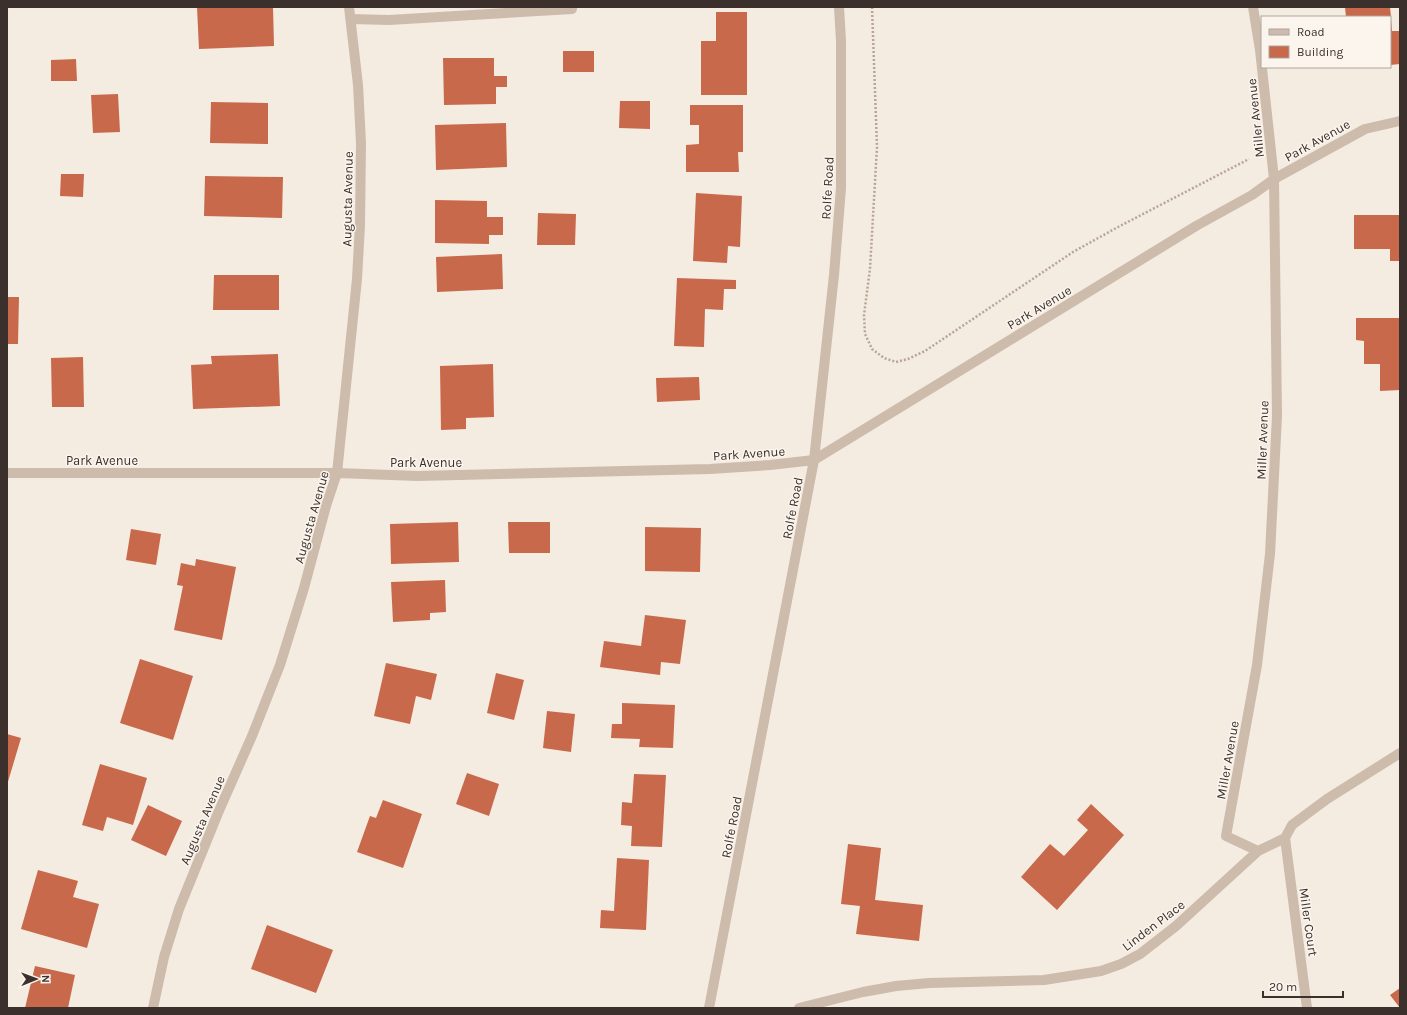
<svg xmlns="http://www.w3.org/2000/svg" width="1407" height="1015" viewBox="0 0 1407 1015" font-family="Karla,sans-serif">
	<style>
		.building { fill: #c8694b }
		.lines { fill: none; stroke-linecap: round; stroke-linejoin: round }
		.path { stroke: #b9a596; stroke-width: 2.5; stroke-dasharray: 2 2; stroke-linecap: butt }
		.lane { stroke: #cdbbac; stroke-width: 10 }
		.street { stroke: #cdbbac; stroke-width: 10 }
		.labels { text-anchor: middle; stroke-width: 3; stroke-linejoin: round; paint-order: stroke }
		.street-label { font-size: 13px; fill: #3b302b; stroke: #fbf5ee }
	</style>
	<rect width="100%" height="100%" fill="#f4ebe1"/>
	<!-- building -->
	<path class="building" d="M197 7H273L274 46 199 49Z
		M1345 7H1390L1391 17H1346Z
		M716 12H747V95H701V41H716Z
		M1390 19H1391L1392 31H1400V64L1390 65Z
		M563 51H594V72H563Z
		M443 58H494V76H507V87H496V104L444 105Z
		M76 59 77 81H51V60Z
		M118 94 120 132 93 133 91 95Z
		M620 101H650V129L619 128Z
		M211 102 268 103V144L210 143Z
		M690 105H743V152H738L739 172H686V145L699 144V125H690Z
		M506 123 507 167 436 170 435 125Z
		M61 174H84L83 197 60 196Z
		M205 176 283 177 282 218 204 216Z
		M696 193 742 196 740 247 728 246 727 263 693 261Z
		M435 200 487 201V217H503V235H489V244L435 243Z
		M538 213 576 214 575 245H537Z
		M1354 215H1400V261H1390V249H1354Z
		M502 254 503 289 437 292 436 257Z
		M214 275H279V310H213Z
		M677 278 736 280V289H724L723 310 705 309 704 347 674 346Z
		M7 297H19L18 344H7Z
		M1356 318H1400V390L1380 391V364H1364V341L1356 340Z
		M278 354 280 406 193 409 191 365 212 364 211 356Z
		M83 357 84 407H52L51 358Z
		M493 364 494 417 466 418V429L441 430 440 366Z
		M699 377 700 400 657 402 656 378Z
		M458 522 459 562 391 564 390 524Z
		M508 522H550V553H509Z
		M645 527 701 528 700 572 645 571Z
		M131 529 161 534 156 565 126 560Z
		M196 559 236 567 222 640 174 630 183 586 177 585 181 563 195 566Z
		M445 580 446 612 430 613V620L393 622 391 582Z
		M645 615 686 620 680 664 661 662 660 675 600 667 604 641 641 646Z
		M140 659 193 676 173 740 120 723Z
		M386 663 437 674 431 700 416 696 410 724 374 716Z
		M496 673 524 680 514 720 487 713Z
		M622 703 675 705 673 748 639 747 640 739 611 738 612 724H622Z
		M547 711 575 714 571 752 543 748Z
		M7 734 21 738 7 785Z
		M100 764 147 778 133 825 107 817 103 831 82 825Z
		M467 773 499 784 489 816 456 804Z
		M634 774 666 775 662 847 631 846 632 826 621 825 622 802 632 803Z
		M383 800 422 814 403 868 357 852 370 816 376 818Z
		M1091 804 1124 835 1057 910 1021 877 1050 844 1064 856 1088 830 1077 820Z
		M148 805 182 821 166 856 131 840Z
		M848 844 881 848 875 900 923 905 919 941 856 934 860 906 841 904Z
		M617 858 649 860 646 930 600 928 601 910 614 911Z
		M38 870 78 881 73 897 99 904 87 948 21 929Z
		M267 925 333 950 316 993 251 969Z
		M35 966 75 975 68 1008H25Z
		M1400 988V1008L1390 995Z"/>
	<g class="lines">
		<!-- path -->
		<path class="path" d="M872 7 877 147 870 269 864 315 865 334 872 349 884 358 896 362 908 359 925 351 1073 252 1118 227 1249 159"/>
		<!-- lane -->
		<path class="lane" d="M351 19 389 20 572 9"/>
		<!-- street -->
		<path class="street" d="M1253 7 1260 50 1274 179 1277 416 1270 554 1257 665 1226 836 1258 851
			M7 473H337L418 476 710 469 770 465 814 460 1196 226 1252 195 1274 179 1365 129 1400 121
			M1285 838 1307 1008
			M153 1008 164 957 179 909 218 813 252 736 280 665 304 588 326 506 337 473 357 279 360 225 361 143 358 85 349 7
			M709 1008 814 460 834 275 841 188V41L839 7
			M799 1008 863 992 896 986 929 983 1044 980 1101 971 1121 964 1140 954 1176 926 1258 851 1285 838 1292 825 1327 799 1400 753"/>
	</g>
	<g class="labels">
		<!-- street labels -->
		<g class="street-label">
			<text transform="translate(1255 118) rotate(-96)" y="5">Miller Avenue</text>
			<text transform="translate(1317 140) rotate(-29)" y="5">Park Avenue</text>
			<text transform="translate(827 188) rotate(-87)" y="5">Rolfe Road</text>
			<text transform="translate(347 199) rotate(-89)" y="5">Augusta Avenue</text>
			<text transform="translate(1039 307) rotate(-31)" y="5">Park Avenue</text>
			<text transform="translate(1262 440) rotate(-88)" y="5">Miller Avenue</text>
			<text transform="translate(749 453) rotate(-4)" y="5">Park Avenue</text>
			<text x="102" y="465">Park Avenue</text>
			<text x="426" y="467">Park Avenue</text>
			<text transform="translate(792 508) rotate(-79)" y="5">Rolfe Road</text>
			<text transform="translate(311 517) rotate(-74)" y="5">Augusta Avenue</text>
			<text transform="translate(1227 760) rotate(-80)" y="5">Miller Avenue</text>
			<text transform="translate(202 820) rotate(-67)" y="5">Augusta Avenue</text>
			<text transform="translate(731 827) rotate(-79)" y="5">Rolfe Road</text>
			<text transform="translate(1309 922) rotate(82)" y="5">Miller Court</text>
			<text transform="translate(1153 925) rotate(-37)" y="5">Linden Place</text>
		</g>
	</g>
	<!-- border -->
	<rect width="1407" height="1015" fill="none" stroke="#3b302b" stroke-width="16"/>
	<!-- legend -->
	<rect x="1261" y="16" width="130" height="52" fill="#fbf5ee" stroke="#aea6a0"/>
	<rect x="1269" y="29" width="20" height="6" fill="#cdbbac" stroke="#aea6a0"/>
	<text x="1297" y="36" font-size="12" fill="#3b302b">Road</text>
	<rect x="1269" y="46" width="20" height="12" fill="#c8694b" stroke="#aea6a0"/>
	<text x="1297" y="56" font-size="12" fill="#3b302b">Building</text>
	<!-- north arrow -->
	<g transform="translate(36 979) rotate(89)" stroke="#fbf5ee" stroke-width="3" paint-order="stroke">
	<path d="M0-3L7 15L0 10L-7 15Z" fill="#3b302b"/>
	<text y="-6" font-size="11" font-weight="bold" text-anchor="middle" fill="#3b302b">N</text>
	</g>
	<!-- scale -->
	<path d="M1263 991v6h80v-6" fill="none" stroke="#3b302b" stroke-width="2"/>
	<text x="1269" y="991" font-size="12" fill="#3b302b" stroke="#fbf5ee" stroke-width="3" paint-order="stroke">20 m</text>
</svg>
